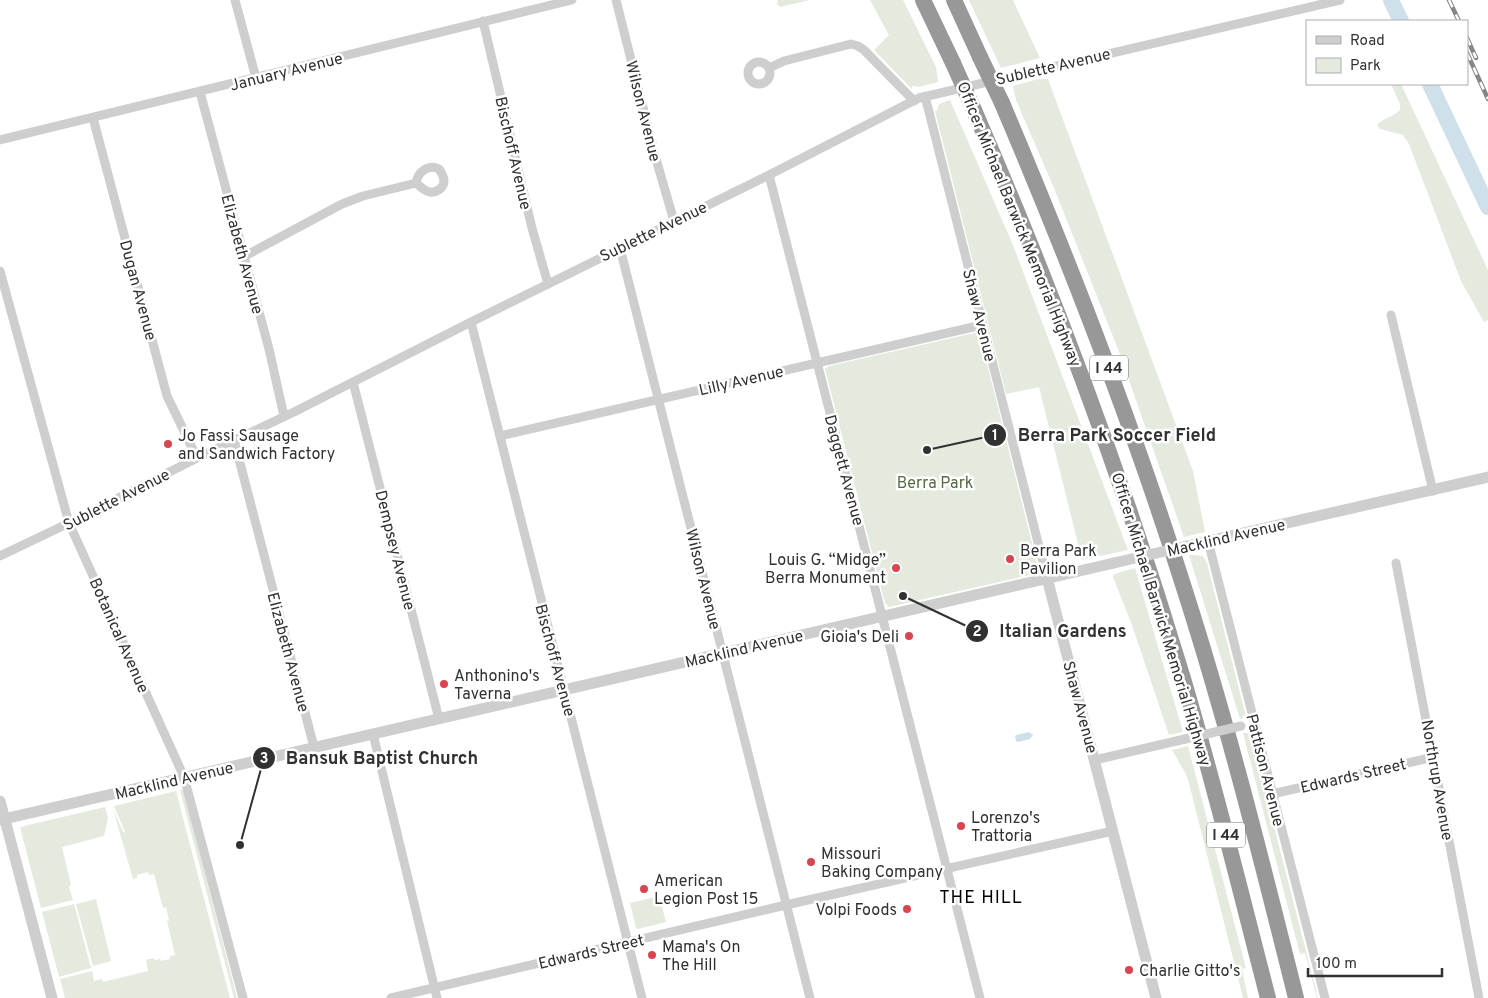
<svg xmlns="http://www.w3.org/2000/svg" width="1488" height="998" viewBox="0 0 1488 998" font-family="Overpass,sans-serif">
	<style>
		.green { fill: #e4eade }
		.water { fill: #cfe0ea }
		.lines { fill: none; stroke-linecap: round; stroke-linejoin: round }
		.river { stroke: #cfe0ea; stroke-width: 16 }
		.minor { stroke: #cecece; stroke-width: 9 }
		.tertiary { stroke: #cecece; stroke-width: 11 }
		.motorway { stroke: #989898; stroke-width: 16 }
		.rail-casing { stroke: #868686; stroke-width: 4.5 }
		.rail { stroke: #fff; stroke-width: 2.5; stroke-dasharray: 8; stroke-linecap: butt }
		.minor-bridge { stroke: #cecece; stroke-width: 9 }
		.tertiary-bridge { stroke: #cecece; stroke-width: 11 }
		.motorway-bridge { stroke: #989898; stroke-width: 16 }
		.poi-dot { fill: #d74550; stroke: #fff; stroke-width: 2 }
		.labels { text-anchor: middle; stroke-width: 5; stroke-linejoin: round; paint-order: stroke }
		.shield { fill: #fff; stroke: #6f6f6f; stroke-width: 1 }
		.shield-label { font-size: 15px; font-weight: bold; fill: #313131 }
		.street-label { font-size: 16px; fill: #313131; stroke: #fff }
		.poi-label { font-size: 16px; fill: #313131; stroke: #fff; text-anchor: start }
		.park-label { font-size: 16px; fill: #556a42; stroke: #fff }
		.neighbourhood-label { font-size: 18px; letter-spacing: 1px; fill: #000; stroke: #fff }
		.leader { fill: none; stroke: #313131; stroke-width: 2 }
		.callout-dot { fill: #313131; stroke: #fff; stroke-width: 2 }
		.mark-label { font-size: 15px; text-anchor: middle; font-weight: bold; fill: #fff }
		.callout-label { font-size: 18px; text-anchor: middle; font-weight: bold; fill: #313131; stroke: #fff; stroke-width: 5; stroke-linejoin: round; paint-order: stroke }
	</style>
	<rect width="100%" height="100%" fill="#fff"/>
	<!-- green -->
	<path class="green" d="M778 0H810L780 7 777 4Z
		M870 0H903L936 67 938 82 919 87 912 86V89L874 50 889 35Z
		M969 0H1013L1040 58 1001 68Z
		M1038 79H1048L1193 471 1205 532 1184 537 1118 349 1054 188 1016 100 1013 86Z
		M1391 84H1401L1488 270V320L1484 322 1461 281 1409 144 1403 135 1380 129 1377 125C1384 117 1392 118 1400 110V104Z
		M950 100 1013 245 1128 550 1082 560 1039 387 1006 394 935 111H937L939 104Z
		M974 333H978L980 336 1039 571 1034 574 889 607 885 603 825 369 829 366Z
		M1189 555H1196L1201 556 1202 555 1207 563 1245 713 1242 719H1240Z
		M1135 568 1183 732 1169 735 1132 625 1113 577 1114 574Z
		M1243 733H1248L1251 737 1318 998H1317L1305 953 1300 954Z
		M1188 746 1246 968 1242 969 1248 998H1243L1189 783 1186 774 1172 750Z
		M180 790H182L184 792 237 998H234Z
		M176 791 230 998H65L60 979 92 971 94 981 102 979 103 982 148 971 146 960 154 958V960L160 959 161 961 170 959V956L175 955 167 921 169 920 166 907 163 908 154 874 149 875 148 872 137 875V878L133 879 113 809 123 832H125L114 806Z
		M105 807 108 818 104 836 62 847 71 885 69 887 73 900 41 908 20 827Z
		M659 896 666 922 638 929 636 928 630 903Z
		M96 899 111 961 93 966 76 904Z
		M74 904 91 968 59 977 42 912Z"/>
	<!-- water -->
	<path class="water" d="M1029 732 1033 735 1030 739 1018 742 1016 741 1015 736 1016 735Z"/>
	<g class="lines">
		<!-- river -->
		<path class="river" d="M1391 0 1401 21
			M1430 84 1488 207"/>
		<!-- minor -->
		<path class="minor" d="M235 0 256 78
			M616 0 656 159 674 221
			M483 21 532 228 548 284
			M748 73a11 11 0 1 1 22 0a11 11 0 1 1-22 0Z
			M769 68 784 61 851 44 858 46 864 50 914 101
			M200 92 269 349 284 416
			M925 96 1047 578
			M93 118 167 396 197 458
			M0 140 572 0
			M769 175 980 998
			M620 248 810 998
			M243 257 342 204 363 196 416 183C420 186 424 191 430 192 436 193 444 188 444 181 444 177 441 172 439 169 429 164 418 171 416 183
			M0 271 69 523 184 777 243 998
			M1391 315 1433 491
			M471 322 642 998
			M353 382 439 719
			M500 436 982 325
			M234 440 314 747
			M1208 541 1325 998
			M0 556 69 523 197 458 294 412 471 322 769 175 919 98 1340 0
			M1396 563 1479 998
			M373 734 437 998
			M1095 760 1185 739
			M1272 794 1434 757
			M391 998 786 905 1113 831"/>
		<!-- tertiary -->
		<path class="tertiary" d="M1187 546 1488 477
			M1047 578 1156 998
			M0 801 52 998
			M0 820 1114 563"/>
		<!-- motorway -->
		<path class="motorway" d="M923 0 953 63
			M954 0 980 57
			M1002 103C1070 263 1133 425 1185 591 1228 725 1262 862 1296 998
			M974 110C1054 294 1124 482 1182 675 1214 782 1240 890 1268 998"/>
		<defs>
			<path id="rail" d="M1449 0 1459 21
				M1467 38 1476 58
				M1467 53 1488 99"/>
		</defs>
		<!-- rail casing -->
		<use href="#rail" class="rail-casing"/>
		<!-- rail -->
		<use href="#rail" class="rail"/>
		<!-- minor-bridge -->
		<path class="minor-bridge" d="M1185 739 1241 726"/>
		<!-- tertiary-bridge -->
		<path class="tertiary-bridge" d="M1114 563 1187 546"/>
		<!-- motorway-bridge -->
		<path class="motorway-bridge" d="M980 57 1002 103
			M953 63 974 110"/>
	</g>
	<!-- markers -->
	<g class="poi-dot">
		<circle cx="168" cy="444" r="5"/>
		<circle cx="1010" cy="559" r="5"/>
		<circle cx="896" cy="568" r="5"/>
		<circle cx="909" cy="636" r="5"/>
		<circle cx="444" cy="684" r="5"/>
		<circle cx="961" cy="826" r="5"/>
		<circle cx="811" cy="862" r="5"/>
		<circle cx="644" cy="889" r="5"/>
		<circle cx="907" cy="909" r="5"/>
		<circle cx="652" cy="955" r="5"/>
		<circle cx="1129" cy="970" r="5"/>
	</g>
	<g class="labels">
		<!-- shield labels -->
		<g class="shield">
			<rect x="1090" y="355.5" width="38" height="25" rx="4"/>
			<rect x="1207" y="822.5" width="38" height="25" rx="4"/>
		</g>
		<g class="shield-label">
			<text x="1109" y="373">I 44</text>
			<text x="1226" y="840">I 44</text>
		</g>
		<!-- street labels -->
		<g class="street-label">
			<text transform="translate(1053 66) rotate(-13)" y="6">Sublette Avenue</text>
			<text transform="translate(286 71) rotate(-14)" y="6">January Avenue</text>
			<text transform="translate(644 111) rotate(76)" y="6">Wilson Avenue</text>
			<text transform="translate(514 153) rotate(77)" y="6">Bischoff Avenue</text>
			<text transform="translate(1020 224) rotate(68)" y="6">Officer Michael Barwick Memorial Highway</text>
			<text transform="translate(653 231) rotate(-26)" y="6">Sublette Avenue</text>
			<text transform="translate(243 254) rotate(75)" y="6">Elizabeth Avenue</text>
			<text transform="translate(139 290) rotate(75)" y="6">Dugan Avenue</text>
			<text transform="translate(980 315) rotate(76)" y="6">Shaw Avenue</text>
			<text transform="translate(741 380) rotate(-13)" y="6">Lilly Avenue</text>
			<text transform="translate(845 470) rotate(75)" y="6">Daggett Avenue</text>
			<text transform="translate(116 499) rotate(-27)" y="6">Sublette Avenue</text>
			<text transform="translate(1226 537) rotate(-13)" y="6">Macklind Avenue</text>
			<text transform="translate(396 550) rotate(76)" y="6">Dempsey Avenue</text>
			<text transform="translate(704 579) rotate(76)" y="6">Wilson Avenue</text>
			<text transform="translate(1162 619) rotate(73)" y="6">Officer Michael Barwick Memorial Highway</text>
			<text transform="translate(120 635) rotate(66)" y="6">Botanical Avenue</text>
			<text transform="translate(744 648) rotate(-13)" y="6">Macklind Avenue</text>
			<text transform="translate(289 652) rotate(75)" y="6">Elizabeth Avenue</text>
			<text transform="translate(556 660) rotate(75)" y="6">Bischoff Avenue</text>
			<text transform="translate(1081 707) rotate(75)" y="6">Shaw Avenue</text>
			<text transform="translate(1266 770) rotate(76)" y="6">Pattison Avenue</text>
			<text transform="translate(1353 775) rotate(-13)" y="6">Edwards Street</text>
			<text transform="translate(174 780) rotate(-13)" y="6">Macklind Avenue</text>
			<text transform="translate(1438 780) rotate(80)" y="6">Northrup Avenue</text>
			<text transform="translate(591 951) rotate(-13)" y="6">Edwards Street</text>
		</g>
		<!-- poi labels -->
		<g class="poi-label">
			<text x="178" y="441">Jo Fassi Sausage<tspan x="178" dy="18">and Sandwich Factory</tspan></text>
			<text x="1020" y="556">Berra Park<tspan x="1020" dy="18">Pavilion</tspan></text>
			<text x="886" y="565" text-anchor="end">Louis G. “Midge”<tspan x="886" dy="18">Berra Monument</tspan></text>
			<text x="899" y="642" text-anchor="end">Gioia's Deli</text>
			<text x="454" y="681">Anthonino's<tspan x="454" dy="18">Taverna</tspan></text>
			<text x="971" y="823">Lorenzo's<tspan x="971" dy="18">Trattoria</tspan></text>
			<text x="821" y="859">Missouri<tspan x="821" dy="18">Baking Company</tspan></text>
			<text x="654" y="886">American<tspan x="654" dy="18">Legion Post 15</tspan></text>
			<text x="897" y="915" text-anchor="end">Volpi Foods</text>
			<text x="662" y="952">Mama's On<tspan x="662" dy="18">The Hill</tspan></text>
			<text x="1139" y="976">Charlie Gitto's</text>
		</g>
		<!-- park labels -->
		<g class="park-label">
			<text x="935" y="488">Berra Park</text>
		</g>
		<!-- neighbourhood labels -->
		<g class="neighbourhood-label">
			<text x="981" y="903">THE HILL</text>
		</g>
	</g>
	<!-- callouts -->
	<path class="leader" d="M927 450L995 435M903 596L977 631M240 845L264 758"/>
	<g class="callout-dot">
		<circle cx="927" cy="450" r="5"/>
		<circle cx="903" cy="596" r="5"/>
		<circle cx="240" cy="845" r="5"/>
		<circle cx="995" cy="435" r="12"/>
		<circle cx="977" cy="631" r="12"/>
		<circle cx="264" cy="758" r="12"/>
	</g>
	<g class="mark-label">
		<text x="995" y="440">1</text>
		<text x="977" y="636">2</text>
		<text x="264" y="763">3</text>
	</g>
	<g class="callout-label">
		<text x="1117" y="441">Berra Park Soccer Field</text>
		<text x="1063" y="637">Italian Gardens</text>
		<text x="382" y="764">Bansuk Baptist Church</text>
	</g>
	<!-- legend -->
	<rect x="1306" y="20" width="162" height="65" fill="#ffffff" stroke="#adadad"/>
	<rect x="1316" y="36" width="25" height="8" fill="#cecece" stroke="#adadad"/>
	<text x="1350" y="45" font-size="15" fill="#313131">Road</text>
	<rect x="1316" y="58" width="25" height="15" fill="#e4eade" stroke="#adadad"/>
	<text x="1350" y="70" font-size="15" fill="#313131">Park</text>
	<!-- scale -->
	<path d="M1308 968v8h134v-8" fill="none" stroke="#313131" stroke-width="2.5"/>
	<text x="1316" y="968" font-size="15" fill="#313131" stroke="#ffffff" stroke-width="4" paint-order="stroke">100 m</text>
</svg>
